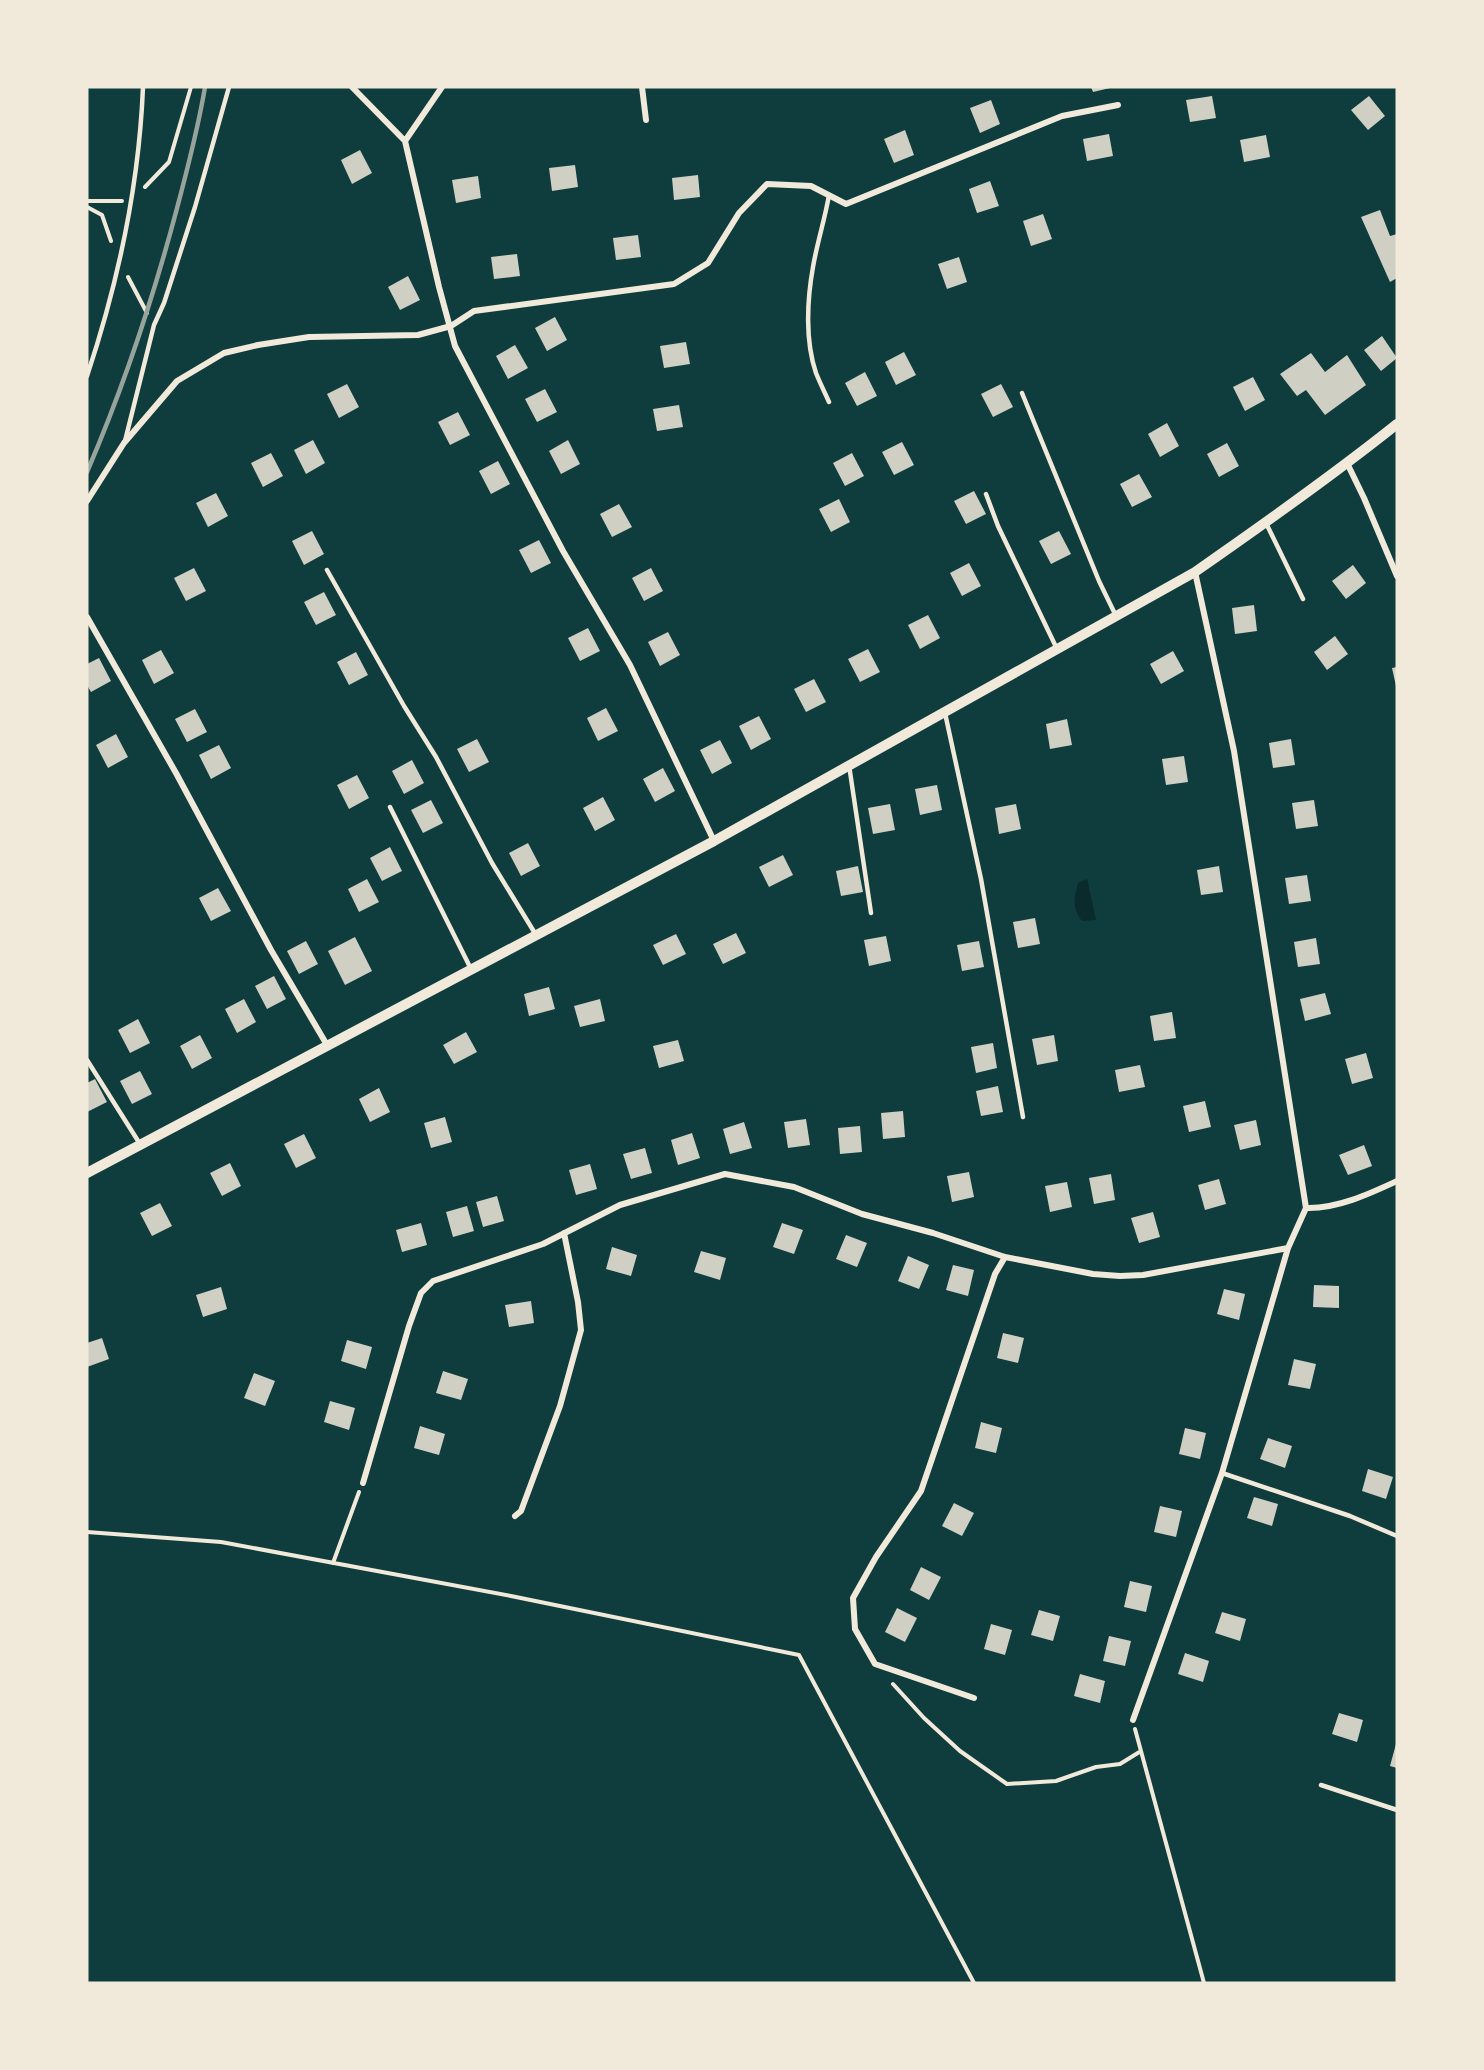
<svg xmlns="http://www.w3.org/2000/svg" width="1484" height="2070" viewBox="0 0 1484 2070" font-family="'IBM Plex Sans',sans-serif">
	<style>
		.water { fill: #0a2a2b }
		.building { fill: #cfcfc3 }
		.lines { fill: none; stroke-linecap: round; stroke-linejoin: round }
		.path { stroke: #f1e9da; stroke-width: 4 }
		.service { stroke: #f1e9da; stroke-width: 4.5 }
		.minor { stroke: #f1e9da; stroke-width: 6 }
		.tertiary { stroke: #f1e9da; stroke-width: 10 }
		.rail { stroke: #97a49c; stroke-width: 4.5 }
	</style>
	<rect width="100%" height="100%" fill="#0f3d3e"/>
	<!-- water -->
	<path class="water" d="M1087 879 1096 920 1082 921C1072 909 1074 898 1078 883Z"/>
	<!-- building -->
	<path class="building" d="M1091 87H1110V88L1093 92Z
		M1212 96 1216 118 1190 122 1186 100Z
		M1369 96 1385 116 1368 130 1351 110Z
		M991 100 1000 124 980 133 970 108Z
		M905 130 914 155 894 163 884 139Z
		M1109 134 1113 156 1087 161 1083 139Z
		M1266 135 1270 157 1244 162 1240 140Z
		M360 150 372 173 352 184 341 160Z
		M575 165 578 187 552 191 549 168Z
		M698 175 700 197 674 200 672 178Z
		M478 176 481 198 456 203 452 180Z
		M990 181 999 206 977 213 969 189Z
		M1380 210 1390 236 1397 234V278L1390 282 1361 217Z
		M1043 214 1052 239 1031 246 1023 221Z
		M638 235 641 257 616 260 613 238Z
		M517 254 520 276 494 279 491 257Z
		M959 257 967 282 947 289 938 264Z
		M408 276 420 300 400 310 388 287Z
		M555 317 567 340 547 351 535 328Z
		M1382 336 1397 358 1381 371 1364 350Z
		M686 342 690 364 664 368 660 346Z
		M515 345 528 368 508 379 496 356Z
		M904 352 916 375 896 385 885 362Z
		M1311 353 1325 372 1347 355 1366 385 1325 415 1306 390 1297 396 1280 374Z
		M865 372 877 396 857 406 845 383Z
		M1253 377 1265 400 1245 411 1233 387Z
		M347 384 359 407 339 418 327 394Z
		M1001 384 1013 407 993 417 981 394Z
		M545 389 557 412 537 422 525 399Z
		M679 405 683 427 657 431 653 409Z
		M458 412 470 435 450 445 438 422Z
		M1167 423 1179 446 1160 457 1148 434Z
		M313 440 325 463 306 474 294 450Z
		M568 440 580 464 561 474 549 451Z
		M902 442 914 465 894 475 882 452Z
		M1227 443 1239 466 1219 477 1207 454Z
		M271 453 283 476 263 487 251 463Z
		M852 453 864 476 845 486 833 463Z
		M498 461 510 484 491 494 479 471Z
		M1139 474 1152 497 1132 507 1120 484Z
		M974 491 986 514 966 524 954 501Z
		M216 493 228 516 208 527 196 503Z
		M839 499 850 522 831 532 819 509Z
		M619 504 632 527 612 537 600 514Z
		M312 531 324 554 304 565 292 541Z
		M1059 531 1071 554 1051 564 1039 541Z
		M539 540 551 563 531 573 519 550Z
		M969 563 981 586 962 596 950 573Z
		M1353 565 1366 583 1346 599 1332 581Z
		M194 568 206 591 186 601 174 578Z
		M651 568 663 591 644 601 632 578Z
		M324 592 336 615 316 625 304 602Z
		M1254 605 1257 631 1235 634 1232 608Z
		M928 615 940 638 920 649 908 625Z
		M588 628 600 651 580 661 568 638Z
		M668 632 680 655 660 666 648 642Z
		M1335 636 1348 654 1327 670 1314 652Z
		M868 649 880 672 860 682 848 659Z
		M161 650 174 673 154 684 142 660Z
		M1173 651 1184 671 1161 684 1150 664Z
		M356 652 368 675 349 685 337 662Z
		M99 658 111 681 91 692 87 685V664Z
		M1397 667V686H1396L1392 668Z
		M814 679 826 702 806 712 794 689Z
		M606 708 618 731 598 741 587 718Z
		M195 709 207 732 187 742 175 719Z
		M759 716 771 739 751 750 739 726Z
		M1067 719 1072 745 1050 749 1046 724Z
		M116 734 128 757 108 768 96 745Z
		M477 739 489 762 469 772 457 749Z
		M1291 739 1295 765 1273 768 1269 743Z
		M720 740 732 763 712 774 700 750Z
		M219 745 231 768 211 779 199 755Z
		M1184 756 1188 782 1166 785 1162 759Z
		M412 760 424 783 404 794 392 771Z
		M663 768 675 791 655 802 643 779Z
		M357 775 369 798 349 809 337 785Z
		M937 785 942 810 920 815 915 789Z
		M603 797 615 820 595 831 583 808Z
		M431 800 443 823 423 833 411 810Z
		M1314 800 1318 826 1296 829 1292 803Z
		M890 804 895 830 873 834 868 808Z
		M1016 804 1021 829 999 834 995 808Z
		M528 843 540 866 521 876 509 853Z
		M390 847 402 871 382 881 370 858Z
		M783 855 793 875 769 887 759 867Z
		M858 866 863 892 841 896 836 871Z
		M1219 866 1223 892 1201 895 1197 870Z
		M1307 875 1311 901 1289 904 1285 878Z
		M367 879 379 902 359 912 348 889Z
		M218 888 231 911 211 921 199 898Z
		M1035 918 1040 944 1018 948 1013 922Z
		M736 933 746 953 723 964 713 944Z
		M676 934 686 954 663 965 653 945Z
		M886 936 891 961 869 966 864 940Z
		M355 937 372 971 345 985 328 951Z
		M1316 938 1320 964 1298 967 1294 942Z
		M306 941 318 964 299 974 287 951Z
		M979 941 984 967 962 971 957 945Z
		M274 976 286 999 267 1009 255 986Z
		M549 987 555 1009 529 1016 524 994Z
		M1325 993 1331 1014 1305 1021 1300 999Z
		M244 999 256 1022 237 1033 225 1009Z
		M600 999 605 1021 580 1027 574 1006Z
		M1172 1012 1176 1038 1154 1041 1150 1016Z
		M138 1019 150 1043 130 1053 118 1030Z
		M466 1032 477 1052 454 1064 443 1045Z
		M200 1035 212 1058 192 1069 180 1046Z
		M1054 1035 1058 1061 1037 1065 1032 1039Z
		M678 1040 684 1061 659 1068 653 1046Z
		M993 1043 997 1068 976 1073 971 1047Z
		M1366 1053 1373 1078 1352 1084 1345 1059Z
		M1140 1065 1145 1087 1119 1092 1115 1070Z
		M140 1071 152 1094 132 1104 120 1081Z
		M95 1079 107 1102 87 1112V1083Z
		M998 1086 1003 1112 981 1116 976 1091Z
		M379 1088 390 1112 370 1122 359 1099Z
		M1205 1101 1211 1127 1189 1132 1183 1106Z
		M903 1111 905 1137 883 1139 881 1113Z
		M445 1117 452 1142 431 1148 424 1123Z
		M806 1119 810 1145 788 1148 784 1122Z
		M1256 1120 1261 1145 1240 1150 1234 1125Z
		M744 1122 752 1148 730 1154 723 1129Z
		M860 1126 862 1152 840 1154 838 1128Z
		M692 1133 700 1158 678 1165 671 1140Z
		M304 1134 316 1158 296 1168 284 1144Z
		M1364 1145 1372 1166 1348 1175 1339 1155Z
		M645 1148 652 1173 631 1179 623 1154Z
		M230 1163 241 1186 222 1196 210 1173Z
		M590 1164 597 1189 576 1195 569 1170Z
		M969 1172 974 1197 952 1202 947 1176Z
		M1111 1174 1115 1200 1094 1204 1089 1178Z
		M1219 1179 1226 1204 1205 1210 1198 1185Z
		M1067 1182 1072 1207 1050 1212 1045 1186Z
		M497 1196 504 1221 483 1227 476 1202Z
		M160 1203 172 1226 152 1236 140 1213Z
		M467 1206 474 1231 453 1237 446 1212Z
		M1153 1212 1160 1237 1139 1243 1131 1218Z
		M421 1223 427 1245 402 1252 396 1230Z
		M782 1223 803 1230 794 1254 773 1247Z
		M846 1235 867 1243 857 1267 836 1259Z
		M612 1247 637 1255 631 1276 606 1269Z
		M701 1251 726 1258 720 1280 694 1272Z
		M908 1256 929 1265 919 1289 898 1281Z
		M953 1265 974 1270 968 1296 946 1290Z
		M1314 1285 1339 1286V1308L1313 1307Z
		M221 1287 227 1309 203 1317 196 1295Z
		M1224 1289 1245 1294 1239 1320 1217 1314Z
		M531 1301 534 1323 509 1327 505 1305Z
		M1003 1333 1024 1338 1018 1363 997 1358Z
		M102 1338 109 1359 87 1367V1343Z
		M347 1340 372 1347 366 1369 341 1361Z
		M1294 1359 1316 1364 1310 1389 1288 1385Z
		M443 1371 468 1379 461 1400 436 1393Z
		M254 1373 275 1381 265 1406 244 1398Z
		M330 1401 355 1408 349 1430 324 1422Z
		M981 1422 1002 1428 996 1453 975 1448Z
		M420 1426 445 1434 439 1455 414 1448Z
		M1185 1428 1206 1433 1200 1459 1179 1454Z
		M1268 1438 1292 1446 1285 1468 1260 1459Z
		M1368 1469 1393 1477 1386 1499 1362 1491Z
		M1254 1497 1278 1504 1272 1526 1247 1518Z
		M954 1503 974 1513 962 1536 942 1526Z
		M1160 1506 1182 1511 1176 1537 1154 1532Z
		M921 1567 941 1577 929 1600 910 1590Z
		M1130 1581 1152 1586 1146 1612 1124 1607Z
		M897 1608 917 1618 905 1642 885 1632Z
		M1039 1610 1060 1616 1053 1641 1031 1635Z
		M1222 1612 1246 1619 1240 1641 1215 1633Z
		M991 1624 1012 1630 1005 1655 984 1649Z
		M1109 1636 1131 1641 1125 1666 1103 1661Z
		M1185 1653 1209 1661 1203 1682 1178 1674Z
		M1080 1674 1105 1681 1100 1703 1074 1696Z
		M1339 1713 1363 1720 1357 1742 1332 1734Z
		M1396 1744H1397V1768L1390 1766Z"/>
	<g class="lines">
		<!-- path -->
		<path class="path" d="M145 187 169 162 191 87
			M87 201H122
			M87 207 102 215 111 241
			M128 277 147 313
			M87 1532 221 1542 511 1596 799 1655 974 1983
			M333 1563 359 1492
			M893 1684 924 1718 960 1751 1007 1784 1056 1781 1096 1767 1120 1764 1141 1751
			M1135 1729 1204 1983"/>
		<!-- service -->
		<path class="service" d="M829 195C825 219 817 243 813 267 807 300 805 341 816 373 820 383 825 393 829 402
			M87 376C118 283 139 185 143 87
			M1022 393 1099 581 1116 616
			M125 441 154 325 164 303 195 207 229 87
			M986 494 998 526 1057 649
			M1266 523 1303 599
			M327 570 404 706 436 757 492 863 536 935
			M945 713 981 879 1023 1117
			M849 765 871 913
			M390 807 471 969
			M87 1060 140 1144
			M1222 1473 1350 1516 1397 1536
			M1321 1785 1397 1810"/>
		<!-- minor -->
		<path class="minor" d="M352 87 405 141
			M442 87 405 141 439 287 455 346 563 551 630 665 714 841
			M642 87 646 120
			M1347 463 1364 498 1397 576
			M87 501 124 443 177 381 224 353 258 345 309 337 418 335 451 326 474 311 674 284 708 263 739 213 767 184 811 186 846 204 1062 116 1118 105
			M87 617 176 773 271 950 327 1045
			M1306 1208C1337 1209 1369 1194 1397 1181
			M363 1483 409 1326 421 1293 433 1281 543 1244 620 1205 725 1174 794 1187 862 1214 933 1233 1005 1257 1093 1274 1120 1276 1143 1275 1288 1248
			M515 1516 521 1511 560 1406 581 1330 578 1302 564 1233
			M974 1698 875 1664 855 1629 853 1598 876 1557 921 1491 995 1274 1005 1257
			M1133 1720 1222 1473 1288 1248 1306 1208 1234 751 1195 572"/>
		<!-- tertiary -->
		<path class="tertiary" d="M87 1173 714 841 1195 572C1264 524 1332 476 1397 424"/>
		<!-- rail -->
		<path class="rail" d="M87 472C124 386 152 302 176 212 187 171 198 129 205 87"/>
	</g>
	<!-- border -->
	<rect width="1484" height="2070" fill="none" stroke="#f1e9da" stroke-width="177"/>
</svg>
